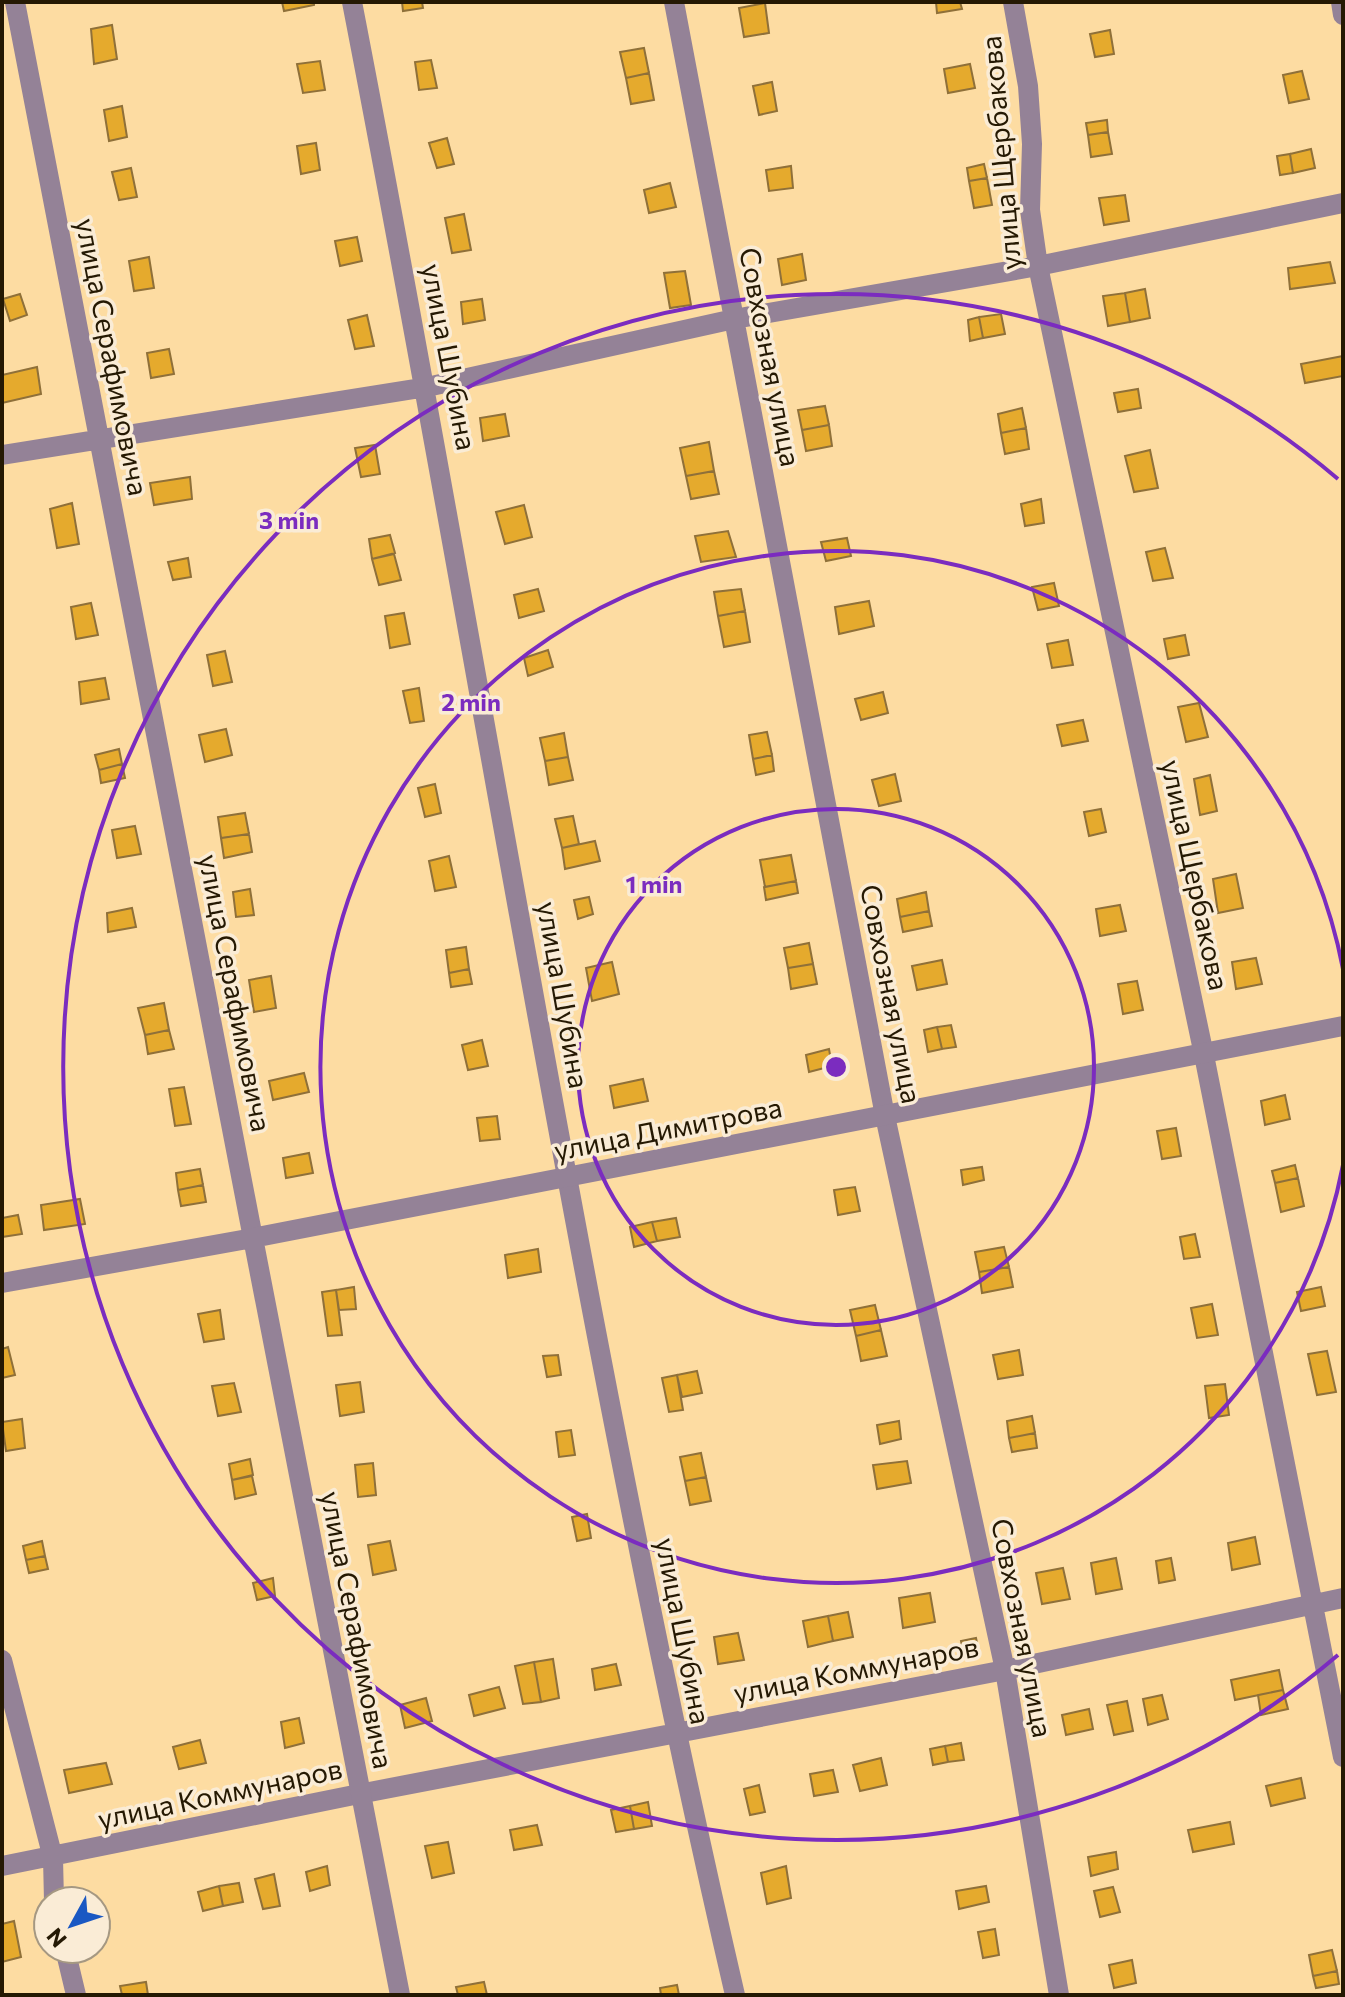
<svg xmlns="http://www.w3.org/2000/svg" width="1345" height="1997" viewBox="0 0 1345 1997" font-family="Commissioner,sans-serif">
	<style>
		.building { fill: #e5aa2d; stroke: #8f7039; stroke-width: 2 }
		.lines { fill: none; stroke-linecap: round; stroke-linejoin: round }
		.minor { stroke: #948297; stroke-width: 20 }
		.tertiary { stroke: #948297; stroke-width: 20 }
		.ring { fill: none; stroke: #7b2cbf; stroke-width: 4 }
		.labels { text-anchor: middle; stroke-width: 7; stroke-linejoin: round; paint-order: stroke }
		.street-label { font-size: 28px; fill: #251903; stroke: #faecd6 }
		.centre { fill: #7b2cbf; stroke: #faecd6; stroke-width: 4 }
		.ring-label { font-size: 24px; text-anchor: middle; font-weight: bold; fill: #7b2cbf; stroke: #faecd6; stroke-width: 7; stroke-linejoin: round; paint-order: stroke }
	</style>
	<rect width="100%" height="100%" fill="#fddca2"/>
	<!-- building -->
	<path class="building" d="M282 2H314V5L284 11Z
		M402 2H422L423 8 403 11Z
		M936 2H960L962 9 937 13Z
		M765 3 769 33 744 37 739 8Z
		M112 25 117 59 94 64 91 29Z
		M1110 30 1114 54 1095 57 1090 34Z
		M644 48 649 73 626 78 620 52Z
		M431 60 437 88 419 90 415 62Z
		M320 61 325 90 303 93 297 64Z
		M970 64 975 88 948 93 944 69Z
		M1302 71 1309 99 1289 103 1283 75Z
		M649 73 654 100 631 104 626 78Z
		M772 82 777 111 759 115 753 86Z
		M122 106 127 137 109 141 104 110Z
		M1107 120 1108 132 1088 135 1086 123Z
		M1108 132 1112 154 1091 157 1088 135Z
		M447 138 454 164 437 168 429 143Z
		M316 143 320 170 301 174 297 146Z
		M1311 149 1315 168 1293 173 1290 154Z
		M1290 154 1293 173 1280 175 1277 156Z
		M984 164 987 178 969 181 967 168Z
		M791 166 793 188 769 191 766 170Z
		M131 168 137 197 119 200 112 172Z
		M987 178 992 205 974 208 969 181Z
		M670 183 676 207 649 213 644 190Z
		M1125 195 1129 221 1104 225 1099 198Z
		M464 214 471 250 452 253 445 218Z
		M357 237 362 261 340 266 335 241Z
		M802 254 806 280 782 285 778 259Z
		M149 257 154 288 134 291 129 261Z
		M1330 262 1335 283 1290 289 1288 268Z
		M685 271 691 305 670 308 664 273Z
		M1145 289 1150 318 1130 322 1125 293Z
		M1125 293 1130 322 1108 326 1103 296Z
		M20 294 27 315 10 321 3 299Z
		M482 299 485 320 463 324 461 302Z
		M1001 314 1005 334 983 338 979 317Z
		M367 315 374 346 355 349 348 320Z
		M979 317 983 338 970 341 968 320Z
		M169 349 174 374 151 378 147 353Z
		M1343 356V376L1305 383 1301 364Z
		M37 367 41 394 2 403V375Z
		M1138 389 1141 408 1118 412 1114 393Z
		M825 406 829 425 802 430 798 410Z
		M1022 408 1026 428 1001 433 998 414Z
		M505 414 509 436 483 441 480 418Z
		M829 425 832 446 806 451 802 430Z
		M1026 428 1029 449 1005 454 1001 433Z
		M709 442 714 471 686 476 680 448Z
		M375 445 380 474 361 477 355 448Z
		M1150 450 1158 488 1134 492 1125 456Z
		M714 471 719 494 691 499 686 476Z
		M190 477 192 499 154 505 150 483Z
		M1041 499 1044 523 1025 526 1021 504Z
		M72 503 79 544 57 548 50 509Z
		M524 505 532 537 505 544 496 512Z
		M728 531 736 557 701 562 695 536Z
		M390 535 395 553 372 559 369 539Z
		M847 538 851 556 826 561 821 542Z
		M1165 548 1173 578 1153 581 1146 552Z
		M394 554 401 580 379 585 372 559Z
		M188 558 191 577 173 580 168 562Z
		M1054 583 1059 606 1038 610 1032 587Z
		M538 589 544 611 519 618 514 595Z
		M741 589 745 611 718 616 714 592Z
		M869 601 874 626 839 634 835 607Z
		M91 603 98 635 76 639 71 607Z
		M745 611 750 642 724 647 718 616Z
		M404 613 410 644 390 648 385 616Z
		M1185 635 1189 655 1168 659 1164 639Z
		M1068 640 1073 665 1052 668 1047 644Z
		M548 650 553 667 528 676 524 658Z
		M225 651 232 682 213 686 207 655Z
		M105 678 109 699 81 704 79 682Z
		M419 688 424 721 410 723 403 691Z
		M883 692 888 713 861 720 855 699Z
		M1199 703 1208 737 1186 742 1178 707Z
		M1083 720 1088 741 1062 746 1057 725Z
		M226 729 232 755 205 762 199 735Z
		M767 732 772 755 753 759 749 735Z
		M564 733 568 757 545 761 540 738Z
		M119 749 122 764 99 770 95 755Z
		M772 755 774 771 756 775 753 759Z
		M568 757 573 780 549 785 545 761Z
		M122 764 125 778 101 783 99 770Z
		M895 774 901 801 879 806 872 780Z
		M1210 775 1217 811 1200 815 1194 779Z
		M435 784 441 813 425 817 418 788Z
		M1101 809 1106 832 1089 836 1084 812Z
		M245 813 249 834 221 838 218 817Z
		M573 816 579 844 562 848 555 819Z
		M135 826 141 854 117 858 112 830Z
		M249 834 252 852 224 858 221 838Z
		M595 841 600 861 565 869 562 848Z
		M791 855 796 881 765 887 760 860Z
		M449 856 456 887 435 891 429 861Z
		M1236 874 1243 908 1218 913 1213 879Z
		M796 881 798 893 766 900 764 887Z
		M250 889 254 915 236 917 233 892Z
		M926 892 929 911 900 917 897 899Z
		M589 897 593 914 578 919 574 900Z
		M1120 905 1126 931 1100 936 1096 909Z
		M132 908 136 927 108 932 107 913Z
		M929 911 932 926 903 932 900 917Z
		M809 943 813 964 788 968 784 948Z
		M466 947 469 969 449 973 446 950Z
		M1256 958 1262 984 1236 989 1232 962Z
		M942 960 947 984 917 990 912 966Z
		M612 962 619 994 592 1001 586 968Z
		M813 964 817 984 791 989 788 968Z
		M469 969 472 984 451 987 449 973Z
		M271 976 276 1008 254 1012 249 980Z
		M1137 981 1143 1010 1123 1014 1118 984Z
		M164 1003 169 1030 145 1035 138 1008Z
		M951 1025 956 1047 942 1049 937 1027Z
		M937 1027 942 1049 928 1052 924 1030Z
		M169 1030 174 1049 148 1054 145 1035Z
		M482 1040 488 1066 468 1070 462 1045Z
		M829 1049 832 1066 809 1072 806 1055Z
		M304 1073 309 1092 273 1100 269 1081Z
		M643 1079 648 1101 614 1108 610 1086Z
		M184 1087 191 1124 175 1126 169 1089Z
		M1285 1095 1290 1119 1265 1125 1261 1101Z
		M497 1116 500 1139 480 1141 477 1118Z
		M1176 1128 1181 1156 1162 1159 1157 1131Z
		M309 1153 313 1173 286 1178 283 1158Z
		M1295 1165 1298 1178 1275 1183 1272 1171Z
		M982 1167 984 1180 963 1185 961 1170Z
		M200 1169 203 1185 178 1190 176 1173Z
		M1298 1178 1304 1206 1281 1212 1275 1183Z
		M203 1185 206 1202 181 1206 178 1190Z
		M855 1187 860 1211 838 1215 834 1190Z
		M80 1199 85 1224 44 1230 41 1205Z
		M18 1215 22 1234 2 1237V1218Z
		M676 1218 680 1237 657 1241 652 1222Z
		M652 1222 657 1241 634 1247 630 1227Z
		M1195 1234 1200 1257 1184 1259 1180 1237Z
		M1004 1247 1009 1267 979 1272 975 1252Z
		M538 1249 541 1272 508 1278 505 1255Z
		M1009 1267 1013 1287 982 1293 979 1272Z
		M354 1287 356 1309 339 1310 336 1290Z
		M1321 1287 1325 1306 1301 1311 1297 1292Z
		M336 1290 342 1335 328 1336 322 1292Z
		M1212 1304 1218 1335 1197 1338 1191 1308Z
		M875 1305 881 1330 856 1336 850 1310Z
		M220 1310 224 1339 204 1342 198 1314Z
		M881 1330 887 1356 861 1361 856 1336Z
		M8 1347 15 1375 2 1378V1349Z
		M1019 1350 1023 1375 998 1379 993 1355Z
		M1327 1351 1336 1392 1317 1395 1308 1354Z
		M558 1355 561 1375 547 1377 543 1356Z
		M697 1371 702 1393 682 1397 677 1375Z
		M677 1375 683 1410 669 1412 662 1378Z
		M360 1382 364 1412 340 1416 336 1385Z
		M234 1383 241 1412 218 1416 212 1386Z
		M1225 1384 1229 1415 1209 1418 1205 1386Z
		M1032 1416 1035 1433 1009 1438 1007 1421Z
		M22 1419 25 1448 6 1451 2 1422Z
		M899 1421 901 1439 880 1444 877 1425Z
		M571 1430 575 1455 559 1457 556 1432Z
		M1035 1433 1037 1448 1012 1452 1009 1438Z
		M701 1453 706 1477 685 1481 680 1457Z
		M250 1459 253 1475 232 1480 229 1464Z
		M907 1461 911 1483 877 1489 873 1465Z
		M373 1463 376 1495 358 1497 355 1465Z
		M252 1476 256 1494 235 1499 232 1480Z
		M706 1477 711 1501 690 1505 685 1481Z
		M587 1514 591 1538 577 1541 572 1517Z
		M1255 1537 1260 1564 1232 1570 1228 1543Z
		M42 1541 45 1556 26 1560 23 1546Z
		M390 1541 396 1570 373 1575 368 1545Z
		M45 1556 48 1569 29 1573 26 1560Z
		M1116 1558 1122 1589 1096 1594 1091 1563Z
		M1171 1558 1175 1580 1159 1583 1156 1561Z
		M1063 1568 1070 1599 1042 1604 1036 1573Z
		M273 1578 275 1596 257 1600 253 1583Z
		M930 1593 935 1622 903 1628 899 1598Z
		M848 1612 853 1637 833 1641 828 1616Z
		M828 1616 833 1641 808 1647 803 1621Z
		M738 1633 744 1660 718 1664 714 1637Z
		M976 1638 979 1653 964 1656 961 1641Z
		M553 1659 559 1698 541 1702 534 1662Z
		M534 1662 541 1702 523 1704 515 1666Z
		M616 1664 621 1685 595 1690 592 1669Z
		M1279 1670 1283 1690 1235 1700 1231 1680Z
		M499 1687 505 1708 474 1716 469 1695Z
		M1283 1690 1288 1709 1261 1715 1258 1695Z
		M1162 1695 1168 1719 1148 1725 1143 1699Z
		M426 1698 432 1721 405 1728 400 1705Z
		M1127 1701 1133 1731 1114 1735 1107 1705Z
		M1089 1709 1093 1729 1066 1735 1062 1715Z
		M299 1718 304 1743 285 1748 281 1722Z
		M200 1740 206 1763 179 1769 173 1747Z
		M961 1743 964 1760 948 1762 945 1746Z
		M945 1746 948 1762 933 1765 930 1749Z
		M881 1758 887 1785 860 1791 853 1765Z
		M106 1763 112 1784 69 1793 64 1770Z
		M833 1770 838 1792 814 1796 810 1774Z
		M1301 1778 1305 1798 1271 1806 1266 1786Z
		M759 1785 765 1812 750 1815 744 1789Z
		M648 1802 652 1826 634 1829 630 1806Z
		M630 1806 634 1829 616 1832 611 1810Z
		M1230 1822 1234 1844 1193 1852 1188 1830Z
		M537 1825 542 1845 514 1850 510 1830Z
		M448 1842 454 1873 432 1878 425 1846Z
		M1116 1852 1118 1869 1091 1876 1088 1857Z
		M327 1866 330 1885 310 1891 306 1872Z
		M786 1866 791 1898 767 1904 761 1873Z
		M274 1874 280 1906 263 1909 255 1879Z
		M239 1883 243 1902 223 1906 219 1886Z
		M219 1886 223 1906 203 1911 198 1892Z
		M986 1886 989 1902 959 1909 956 1891Z
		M1113 1887 1120 1912 1100 1917 1094 1891Z
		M14 1921 21 1957 2 1962V1924Z
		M995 1929 999 1955 983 1958 978 1932Z
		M1332 1950 1337 1971 1313 1976 1309 1955Z
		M1132 1960 1136 1983 1114 1988 1109 1965Z
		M1337 1971 1339 1984 1316 1988 1313 1976Z
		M146 1982 148 1995H122L120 1986Z
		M484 1982 487 1995H458L456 1987Z
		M677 1985 679 1995H661L660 1988Z"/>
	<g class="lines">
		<!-- minor -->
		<path class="minor" d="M15 2 253 1238
			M352 2C481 666 582 1336 735 1995
			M674 2 885 1116 1005 1670 1059 1995
			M1013 2 1028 86 1032 144 1030 210 1038 266 1204 1055 1343 1757
			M1341 2 1343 15
			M2 455 427 387 734 319 1038 266 1343 203
			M2 1660 53 1858 54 1901
			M2 1866 359 1794 1005 1670 1343 1598
			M65 1949 76 1995"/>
		<!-- tertiary -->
		<path class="tertiary" d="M253 1238 400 1995
			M2 1283 253 1238 1343 1026"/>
	</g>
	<!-- distance rings -->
	<g class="ring">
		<circle cx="836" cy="1067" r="258"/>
		<path d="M1343 1165A516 516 0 1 1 1343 969"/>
		<path d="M1338 1655A773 773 0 1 1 1338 479"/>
	</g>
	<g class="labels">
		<!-- street labels -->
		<g class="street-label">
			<text transform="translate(1001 153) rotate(-95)" y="10">улица Щербакова</text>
			<text transform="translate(112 357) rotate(79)" y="10">улица Серафимовича</text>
			<text transform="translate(449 357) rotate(79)" y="10">улица Шубина</text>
			<text transform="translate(770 357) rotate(79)" y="10">Совхозная улица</text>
			<text transform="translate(1195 875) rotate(78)" y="10">улица Щербакова</text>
			<text transform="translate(235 993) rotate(79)" y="10">улица Серафимовича</text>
			<text transform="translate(891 994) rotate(79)" y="10">Совхозная улица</text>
			<text transform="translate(563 995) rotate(80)" y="10">улица Шубина</text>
			<text transform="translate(668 1129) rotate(-11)" y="10">улица Димитрова</text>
			<text transform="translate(1022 1628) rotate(79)" y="10">Совхозная улица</text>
			<text transform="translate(357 1630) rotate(79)" y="10">улица Серафимовича</text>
			<text transform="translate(683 1631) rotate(79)" y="10">улица Шубина</text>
			<text transform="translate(856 1670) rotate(-11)" y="10">улица Коммунаров</text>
			<text transform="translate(220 1794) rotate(-12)" y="10">улица Коммунаров</text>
		</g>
	</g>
	<circle cx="836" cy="1067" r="12" class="centre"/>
	<g class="ring-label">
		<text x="289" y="529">3 min</text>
		<text x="471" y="711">2 min</text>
		<text x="654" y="893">1 min</text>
	</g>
	<!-- border -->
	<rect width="1345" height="1997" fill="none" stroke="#251903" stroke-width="8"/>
	<!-- north arrow -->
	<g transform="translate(72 1925) rotate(230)"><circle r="38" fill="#faecd6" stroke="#a59882" stroke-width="2"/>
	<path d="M0-6L14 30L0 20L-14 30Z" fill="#1a58c3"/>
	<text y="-12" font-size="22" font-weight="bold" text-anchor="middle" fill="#251903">N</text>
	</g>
</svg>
